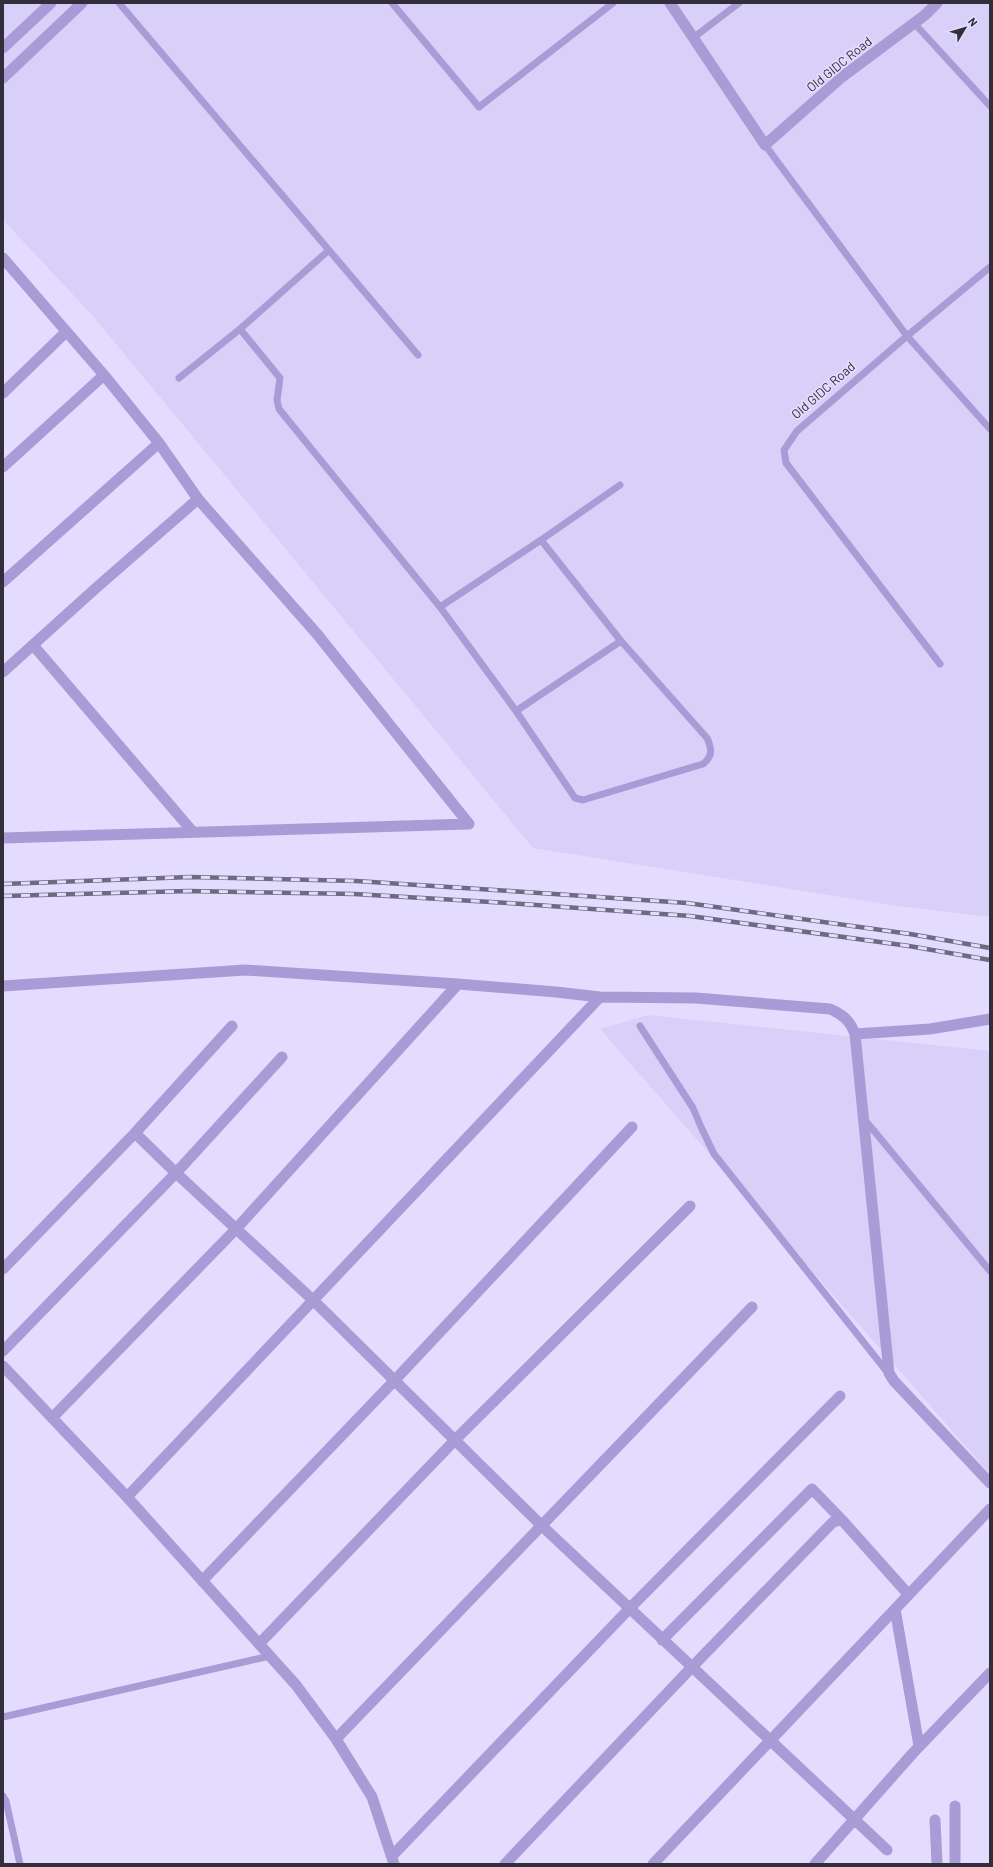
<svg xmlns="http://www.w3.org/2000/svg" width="993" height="1867" viewBox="0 0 993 1867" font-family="Barlow,sans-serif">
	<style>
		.built { fill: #d9d0f9 }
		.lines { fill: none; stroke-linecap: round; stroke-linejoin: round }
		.service { stroke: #a99cd6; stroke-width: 7 }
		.minor { stroke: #a99cd6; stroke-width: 11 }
		.tertiary { stroke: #a99cd6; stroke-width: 11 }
		.rail-casing { stroke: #6e6a7f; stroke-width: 4.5 }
		.rail { stroke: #e3dcff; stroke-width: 3; stroke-dasharray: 9; stroke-linecap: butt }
		.labels { text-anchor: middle; stroke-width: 3.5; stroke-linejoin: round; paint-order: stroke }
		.street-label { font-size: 13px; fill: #322f3d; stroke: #e3dcff }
	</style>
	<rect width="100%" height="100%" fill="#e3dcff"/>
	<!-- built -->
	<path class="built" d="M3 3H990V917L897 906 533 848 92 315 3 220Z
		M648 1015 990 1051V1474L600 1029Z"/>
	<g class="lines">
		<!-- service -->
		<path class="service" d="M119 3 418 355
			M392 3 479 107 613 3
			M914 23 990 106
			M693 38 739 3
			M765 145 907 336 797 431 784 450 786 463 940 664
			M990 267 907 336 990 429
			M240 329 280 378 277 400 279 409 440 607 516 711 575 798 583 800 703 764C713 756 712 749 707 738L621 641 541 540
			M179 378 240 329 329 250
			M440 607 541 540 620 485
			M516 711 621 641
			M640 1026 693 1108 701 1127 714 1154 888 1373
			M865 1120 990 1271
			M3 1717 270 1656
			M3 1796 6 1801 20 1864"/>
		<!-- minor -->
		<path class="minor" d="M3 258 104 375 159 443 198 499 317 634 469 824 3 838
			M3 393 66 332
			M3 467 104 375
			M3 582 159 443
			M33 645 193 832
			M3 672 96 588 198 499
			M3 986 245 970 458 984 556 992 600 997 696 998 830 1009C844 1015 850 1021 855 1034L889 1373 894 1381 990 1483
			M855 1034 930 1029 990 1019
			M135 1133 176 1173 314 1301 541 1525 887 1850
			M3 1269 135 1133 232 1026
			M3 1351 176 1173 282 1057
			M3 1366 127 1497 296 1685 336 1739 372 1797 394 1864
			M52 1418 236 1229 458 984
			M127 1497 600 997
			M202 1581 394 1381 632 1127
			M895 1609 919 1746
			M662 1640 812 1489 842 1520
			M259 1644 455 1440 690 1206
			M336 1739 752 1307
			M955 1806V1864
			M935 1820 937 1864
			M392 1856 630 1608 840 1396
			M505 1864 692 1667 833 1522 842 1520 908 1594
			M653 1864 990 1509
			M815 1864 913 1753 990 1673"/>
		<!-- tertiary -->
		<path class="tertiary" d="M670 3 765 145 842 77 925 15 937 3
			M3 48 51 3
			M3 78 82 3"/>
		<defs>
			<path id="rail" d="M3 884 190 877 356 881 510 891 687 903 910 934 990 948
				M3 896 189 891 354 894 508 903 690 916 909 946 990 960"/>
		</defs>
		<!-- rail casing -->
		<use href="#rail" class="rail-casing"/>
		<!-- rail -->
		<use href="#rail" class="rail"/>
	</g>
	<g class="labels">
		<!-- street labels -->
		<g class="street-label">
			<text transform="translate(839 64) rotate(-39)" y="5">Old GIDC Road</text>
			<text transform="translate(823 390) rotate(-41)" y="5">Old GIDC Road</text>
		</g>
	</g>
	<!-- border -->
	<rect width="993" height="1867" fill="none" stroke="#322f3d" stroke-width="8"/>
	<!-- north arrow -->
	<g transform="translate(965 28) rotate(52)" stroke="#e3dcff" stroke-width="3" paint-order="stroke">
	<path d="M0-3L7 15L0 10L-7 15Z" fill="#322f3d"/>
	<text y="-6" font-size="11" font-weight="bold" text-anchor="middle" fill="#322f3d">N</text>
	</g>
</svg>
